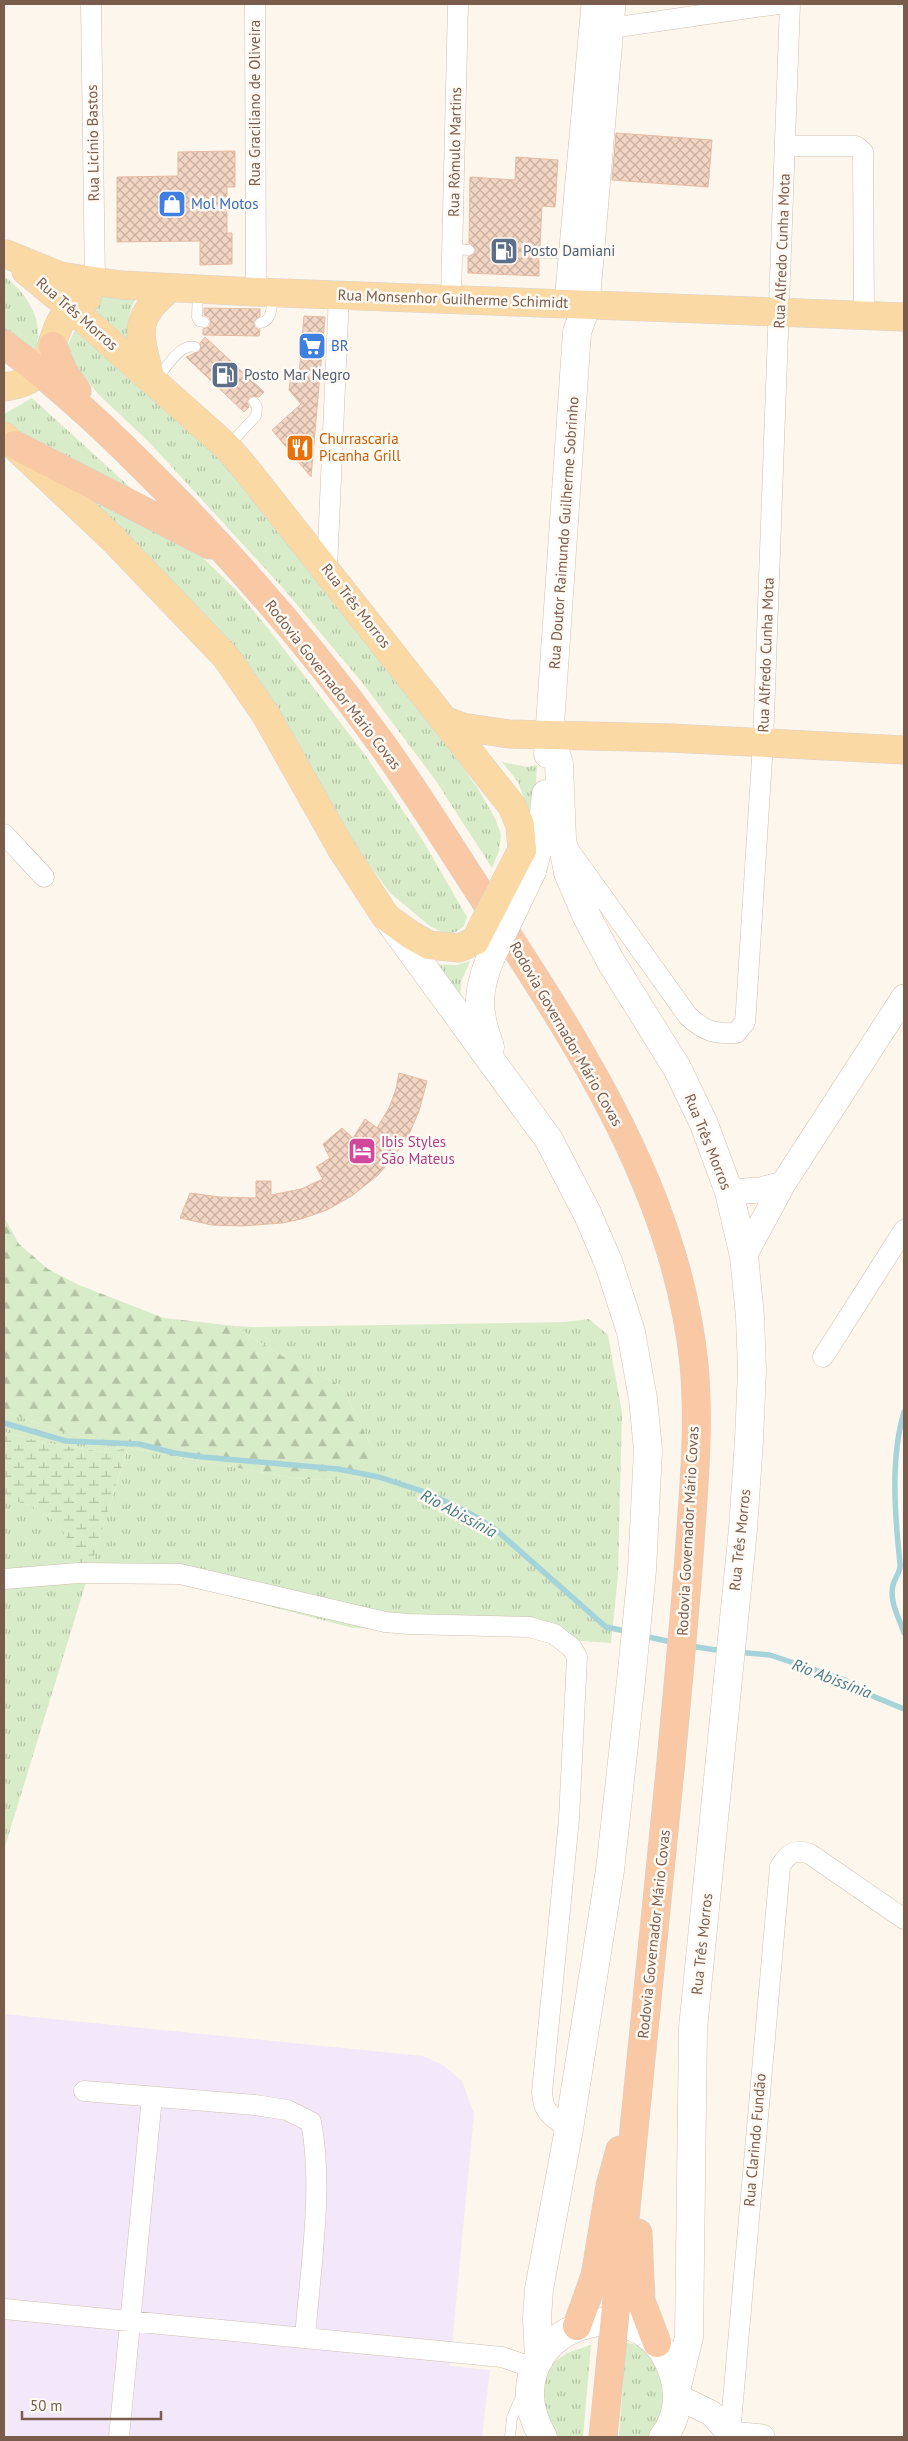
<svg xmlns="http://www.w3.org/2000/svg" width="908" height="2441" viewBox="0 0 908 2441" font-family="'PT Sans',sans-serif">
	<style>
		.education { fill: #f3e8fa }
		.grass { fill: url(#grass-tufts) }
		.forest { fill: url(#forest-firs) }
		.wetland { fill: url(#wetland-marsh) }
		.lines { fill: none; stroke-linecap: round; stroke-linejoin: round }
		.stream { stroke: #a5d3da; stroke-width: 5.5 }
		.building { fill: url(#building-cross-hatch); stroke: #e6bba3 }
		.service-casing { stroke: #d1beb0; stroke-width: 11 }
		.minor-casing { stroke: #d1beb0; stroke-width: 21 }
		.tertiary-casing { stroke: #d1beb0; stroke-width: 26 }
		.secondary-casing { stroke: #d6c0b0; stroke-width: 29 }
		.primary-casing { stroke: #dad1cd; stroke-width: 29 }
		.trunk-casing { stroke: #dad1cd; stroke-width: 29 }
		.service { stroke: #fff; stroke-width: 10 }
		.minor { stroke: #fff; stroke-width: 20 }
		.tertiary { stroke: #fff; stroke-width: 25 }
		.secondary { stroke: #fff; stroke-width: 28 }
		.primary { stroke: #fbd9a5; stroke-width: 28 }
		.trunk { stroke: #f9c8a4; stroke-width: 28 }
		.secondary-bridge-casing { stroke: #d6c0b0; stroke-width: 29; stroke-linecap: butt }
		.primary-bridge-casing { stroke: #dad1cd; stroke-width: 29; stroke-linecap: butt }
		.secondary-bridge { stroke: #fff; stroke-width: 28 }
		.primary-bridge { stroke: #fbd9a5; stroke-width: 28 }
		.labels { text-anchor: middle; stroke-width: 5; stroke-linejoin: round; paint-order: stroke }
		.street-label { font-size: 15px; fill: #7a5c4d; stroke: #fffaf3 }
		.shop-label { font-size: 15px; fill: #366cbe; stroke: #fffaf3; text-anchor: start }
		.service-label { font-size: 15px; fill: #4e5e75; stroke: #fffaf3; text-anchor: start }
		.food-label { font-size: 15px; fill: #c56008; stroke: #fffaf3; text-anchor: start }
		.hotel-label { font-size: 15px; fill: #b23c85; stroke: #fffaf3; text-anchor: start }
		.water-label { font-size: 16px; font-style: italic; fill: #437c86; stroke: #fffaf3 }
	</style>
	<defs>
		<pattern id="grass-tufts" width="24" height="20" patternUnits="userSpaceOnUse" patternTransform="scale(1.25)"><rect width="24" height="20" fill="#d8ecc9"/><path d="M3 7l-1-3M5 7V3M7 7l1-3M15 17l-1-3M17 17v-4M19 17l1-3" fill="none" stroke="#b4c2a5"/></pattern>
		<pattern id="forest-firs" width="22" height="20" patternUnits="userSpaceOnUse" patternTransform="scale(1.25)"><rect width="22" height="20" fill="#d8ecc9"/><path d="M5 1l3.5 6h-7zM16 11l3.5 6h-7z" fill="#b4c2a5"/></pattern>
		<pattern id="wetland-marsh" width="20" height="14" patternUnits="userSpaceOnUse" patternTransform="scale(1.25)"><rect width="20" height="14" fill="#d8ecc9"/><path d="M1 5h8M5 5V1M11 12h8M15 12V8" fill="none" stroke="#b4c2a5"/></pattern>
		<pattern id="building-cross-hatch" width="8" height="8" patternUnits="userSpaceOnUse" patternTransform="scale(1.25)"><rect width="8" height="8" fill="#f3d5c3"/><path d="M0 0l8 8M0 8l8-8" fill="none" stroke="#cab0a1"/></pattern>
	</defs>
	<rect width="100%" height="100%" fill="#fdf6ec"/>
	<!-- education -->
	<path class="education" d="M4 2014 423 2056 443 2065 462 2081 474 2114 450 2366 490 2370 482 2437H4Z"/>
	<!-- grass -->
	<path class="grass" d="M4 276C28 294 48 325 33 355L4 333Z
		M140 293C127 309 127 325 129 344L86 304 103 295Z
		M77 325 216 450 375 646 477 787 496 820 501 835 499 851 492 868 436 781 365 686 282 587 148 441 99 395 76 367 67 347Z
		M32 398 176 529 4 431V414Z
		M60 475 194 549 236 590 267 627 366 756 422 839 467 917 464 926 456 932 446 934 430 926 390 893 357 848 304 762Z
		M502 762 528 767 537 765 535 801 531 817 518 782Z
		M470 961 461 982 460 1003 434 964 457 965Z
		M589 1319 608 1335 622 1413 618 1576 611 1643 460 1632 353 1628 180 1583 87 1579 4 1850V1497L39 1509 61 1527 87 1578 128 1448 109 1453 42 1442 4 1432V1411L66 1433 134 1449 293 1478 324 1480 360 1476 363 1475 373 1449 344 1391 336 1383 282 1356 235 1326 253 1327 565 1322Z
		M626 2342 646 2348 662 2361 668 2398 651 2437H619Z
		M591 2345 583 2437H549L538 2406 548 2366 567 2353Z"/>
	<!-- forest -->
	<path class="forest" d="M4 1217 19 1244 48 1269 79 1285 164 1318 235 1326 282 1356 336 1383 344 1391 373 1449V1467L360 1476 324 1480 293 1478 134 1449 66 1433 4 1411Z"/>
	<!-- wetland -->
	<path class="wetland" d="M4 1432 42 1442 109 1453 128 1447 87 1579 61 1527 39 1509 4 1497Z"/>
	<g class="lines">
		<!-- stream -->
		<path class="stream" d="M904 1412C890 1459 895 1516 900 1564 901 1572 895 1577 893 1585 889 1601 899 1618 904 1633
			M4 1423 66 1441 139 1444 174 1453 203 1457 338 1469 379 1477 428 1493 471 1514 495 1529 606 1627 630 1632
			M644 1636 676 1643
			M690 1646 723 1651
			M737 1652 770 1655 845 1680 870 1695 904 1709"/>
	</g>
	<!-- building -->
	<path class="building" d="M616 133 712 140 708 187 612 180Z
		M235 151V187H227V233H232V264L200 265V241L117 242V177L178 176V152Z
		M516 157 558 160 555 207 542 206 540 246 533 253 534 257 539 260V276L468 273V257L474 254 476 250 473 245 469 243 470 177 515 180Z
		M204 308 260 309V316L253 322 255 328 260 330 259 336 203 335V329L209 327 211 323 209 317 204 315Z
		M304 316 325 317 311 477 272 430 301 404 289 390 291 375H299Z
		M205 337 264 392 259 397 250 396 247 402 249 407 244 412 186 357 200 351V343Z
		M399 1073 427 1081 419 1111 410 1132 393 1158 378 1175 353 1195 327 1210 301 1219 282 1223 242 1226 212 1225 180 1218 190 1193 220 1197 256 1198V1181H271V1195L301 1189 323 1179 316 1167 330 1158 323 1144 342 1128 353 1138 365 1119 377 1128 389 1108 396 1089Z"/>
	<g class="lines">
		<defs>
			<path id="service" d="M453 249 469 250
				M540 253H571
				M198 290 197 317 199 321 204 322
				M260 323C274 321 271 304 273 293
				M155 382C164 371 180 342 195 347
				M228 446 256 416 257 407 254 402
				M510 2437 512 2418 522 2394"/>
			<path id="minor" d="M91 4 95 282
				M255 4 256 292
				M597 30 778 4
				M786 146H856L863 152 864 315
				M451 299 458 4
				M327 569 339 295
				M4 834 44 877
				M564 843 688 1016C704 1031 714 1034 736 1033L745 1022 746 1010 763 743 790 4
				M823 1357 904 1230
				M4 1579 78 1573 180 1574 385 1622 408 1624 529 1627 554 1634 572 1648 577 1657 569 1819 542 2092C543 2114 553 2117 569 2129
				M84 2091 255 2105 287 2110 311 2122C324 2187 310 2271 305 2338
				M4 2309 502 2357 534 2368
				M730 2434 780 1867C787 1854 796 1848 810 1854L904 1919
				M119 2437 152 2097"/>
			<path id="tertiary" d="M567 303 594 4
				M587 304 613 4
				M729 1192 760 1190 783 1184
				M744 1256 783 1184 904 997
				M678 2397 711 2413 730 2434
				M730 2434 762 2437"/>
			<path id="secondary" d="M550 735 559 764 562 839 568 873 587 917 611 962 677 1068 704 1124 729 1192 744 1256 750 1317 752 1370 749 1440 743 1529 693 2028 689 2337 677 2386
				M548 754 577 332 587 304
				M532 871 542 833 546 794
				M390 922 549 1140 588 1215 609 1264 631 1332 643 1399 648 1450 642 1570 631 1681 610 1870 569 2129 539 2289 537 2318 539 2360
				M490 1047C477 1011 476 993 491 957
				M543 2437C484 2334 643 2271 674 2376 680 2397 677 2420 663 2437"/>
			<path id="primary" d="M6 254 60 276 121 285 256 292 904 317
				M26 271 71 308 227 447 245 468 512 806 520 825 522 850
				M151 379C139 336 131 317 171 288
				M4 387C62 380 42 336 71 308 75 304 82 301 87 298
				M4 436 113 539 226 657 266 715 341 848 386 917 411 935 429 945 459 948 475 941
				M444 720 462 727 509 734 670 738 904 750"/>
			<path id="trunk" d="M4 344C67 391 122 445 177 501 251 577 319 657 381 743 417 793 450 847 484 899 577 1042 676 1190 694 1364 699 1418 695 1474 691 1528 686 1606 678 1683 671 1761 649 1987 624 2212 603 2437
				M53 346 63 371 77 391
				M15 445 210 545
				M638 2233 641 2301 657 2343
				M577 2326 595 2276 610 2186 620 2150"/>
		</defs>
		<!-- service casing -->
		<use href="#service" class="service-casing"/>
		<!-- minor casing -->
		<use href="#minor" class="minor-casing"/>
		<!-- tertiary casing -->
		<use href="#tertiary" class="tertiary-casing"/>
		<!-- secondary casing -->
		<use href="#secondary" class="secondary-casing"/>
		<!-- primary casing -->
		<use href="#primary" class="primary-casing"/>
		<!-- trunk casing -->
		<use href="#trunk" class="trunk-casing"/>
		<!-- service -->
		<use href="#service" class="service"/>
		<!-- minor -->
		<use href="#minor" class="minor"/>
		<!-- tertiary -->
		<use href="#tertiary" class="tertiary"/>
		<!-- secondary -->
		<use href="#secondary" class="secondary"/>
		<!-- primary -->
		<use href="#primary" class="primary"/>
		<!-- trunk -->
		<use href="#trunk" class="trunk"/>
		<defs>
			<path id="secondary-bridge" d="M491 957 532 871"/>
			<path id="primary-bridge" d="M475 941 522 850"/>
		</defs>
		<!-- secondary-bridge casing -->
		<use href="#secondary-bridge" class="secondary-bridge-casing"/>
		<!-- primary-bridge casing -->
		<use href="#primary-bridge" class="primary-bridge-casing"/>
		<!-- secondary-bridge -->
		<use href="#secondary-bridge" class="secondary-bridge"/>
		<!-- primary-bridge -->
		<use href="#primary-bridge" class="primary-bridge"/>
	</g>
	<!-- icons -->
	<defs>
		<symbol id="shop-square" viewBox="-11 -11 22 22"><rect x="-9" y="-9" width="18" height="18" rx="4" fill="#3f7fe0" stroke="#fffaf3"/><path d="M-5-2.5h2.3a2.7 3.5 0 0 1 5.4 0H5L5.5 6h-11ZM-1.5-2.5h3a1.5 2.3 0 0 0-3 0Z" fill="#fff"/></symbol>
		<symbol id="fuel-square" viewBox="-11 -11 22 22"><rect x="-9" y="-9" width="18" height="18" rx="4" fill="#5c6f8a" stroke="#fffaf3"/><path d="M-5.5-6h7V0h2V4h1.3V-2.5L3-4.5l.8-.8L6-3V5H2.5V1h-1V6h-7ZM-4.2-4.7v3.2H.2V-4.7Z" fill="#fff"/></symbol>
		<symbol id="supermarket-square" viewBox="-11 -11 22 22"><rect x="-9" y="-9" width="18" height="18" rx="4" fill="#3f7fe0" stroke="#fffaf3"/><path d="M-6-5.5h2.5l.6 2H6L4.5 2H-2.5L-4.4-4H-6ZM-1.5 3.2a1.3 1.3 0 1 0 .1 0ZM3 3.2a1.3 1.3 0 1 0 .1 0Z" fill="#fff"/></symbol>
		<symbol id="restaurant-square" viewBox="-11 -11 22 22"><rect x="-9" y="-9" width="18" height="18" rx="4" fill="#e8710a" stroke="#fffaf3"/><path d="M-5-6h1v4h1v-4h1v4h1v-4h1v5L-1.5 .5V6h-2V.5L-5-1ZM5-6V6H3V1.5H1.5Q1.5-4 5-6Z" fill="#fff"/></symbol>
		<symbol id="hotel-square" viewBox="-11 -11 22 22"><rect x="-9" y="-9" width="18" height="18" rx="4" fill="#d1479c" stroke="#fffaf3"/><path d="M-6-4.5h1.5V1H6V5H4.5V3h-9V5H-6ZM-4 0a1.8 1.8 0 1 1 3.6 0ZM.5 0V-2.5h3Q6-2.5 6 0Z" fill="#fff"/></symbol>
	</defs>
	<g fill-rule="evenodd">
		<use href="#shop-square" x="156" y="188" width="32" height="32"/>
		<use href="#fuel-square" x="488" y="235" width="32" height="32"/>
		<use href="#supermarket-square" x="296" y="330" width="32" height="32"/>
		<use href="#fuel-square" x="209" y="359" width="32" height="32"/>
		<use href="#restaurant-square" x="284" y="432" width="32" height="32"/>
		<use href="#hotel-square" x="346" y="1135" width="32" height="32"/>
	</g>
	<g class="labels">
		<!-- street labels -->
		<g class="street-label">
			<text transform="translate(255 103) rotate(-90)" y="5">Rua Graciliano de Oliveira</text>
			<text transform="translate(93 143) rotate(-91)" y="5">Rua Licínio Bastos</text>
			<text transform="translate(455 152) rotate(-89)" y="5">Rua Rômulo Martins</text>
			<text transform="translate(782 251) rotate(-88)" y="5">Rua Alfredo Cunha Mota</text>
			<text transform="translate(453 299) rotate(2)" y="5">Rua Monsenhor Guilherme Schimidt</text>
			<text transform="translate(77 314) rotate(41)" y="5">Rua Três Morros</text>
			<text transform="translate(564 533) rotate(-86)" y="5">Rua Doutor Raimundo Guilherme Sobrinho</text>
			<text transform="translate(356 606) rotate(52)" y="5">Rua Três Morros</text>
			<text transform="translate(766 655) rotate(-88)" y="5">Rua Alfredo Cunha Mota</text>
			<text transform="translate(333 685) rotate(52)" y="5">Rodovia Governador Mário Covas</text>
			<text transform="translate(566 1034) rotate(60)" y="5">Rodovia Governador Mário Covas</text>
			<text transform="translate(708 1142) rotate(68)" y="5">Rua Três Morros</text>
			<text transform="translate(688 1531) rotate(-87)" y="5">Rodovia Governador Mário Covas</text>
			<text transform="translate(740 1540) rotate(-84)" y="5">Rua Três Morros</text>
			<text transform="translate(654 1934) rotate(-84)" y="5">Rodovia Governador Mário Covas</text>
			<text transform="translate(702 1944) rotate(-84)" y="5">Rua Três Morros</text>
			<text transform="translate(755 2140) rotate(-85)" y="5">Rua Clarindo Fundão</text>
		</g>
		<!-- shop labels -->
		<g class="shop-label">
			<text x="191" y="209">Mol Motos</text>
			<text x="331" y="351">BR</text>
		</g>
		<!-- service labels -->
		<g class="service-label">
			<text x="523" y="256">Posto Damiani</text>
			<text x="244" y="380">Posto Mar Negro</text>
		</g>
		<!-- food labels -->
		<g class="food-label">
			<text x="319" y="444">Churrascaria<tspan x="319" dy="17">Picanha Grill</tspan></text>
		</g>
		<!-- hotel labels -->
		<g class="hotel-label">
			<text x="381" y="1147">Ibis Styles<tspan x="381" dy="17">São Mateus</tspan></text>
		</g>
		<!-- water labels -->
		<g class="water-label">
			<text transform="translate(459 1513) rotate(28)" y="6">Rio Abissínia</text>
			<text transform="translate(832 1678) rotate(21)" y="6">Rio Abissínia</text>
		</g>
	</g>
	<!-- border -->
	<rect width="908" height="2441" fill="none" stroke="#7a5c4d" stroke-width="10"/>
	<!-- scale -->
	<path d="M22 2411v8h139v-8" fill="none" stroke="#7a5c4d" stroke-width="2.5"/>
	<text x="30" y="2411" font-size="15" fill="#7a5c4d" stroke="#fffaf3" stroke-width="4" paint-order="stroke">50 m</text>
</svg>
